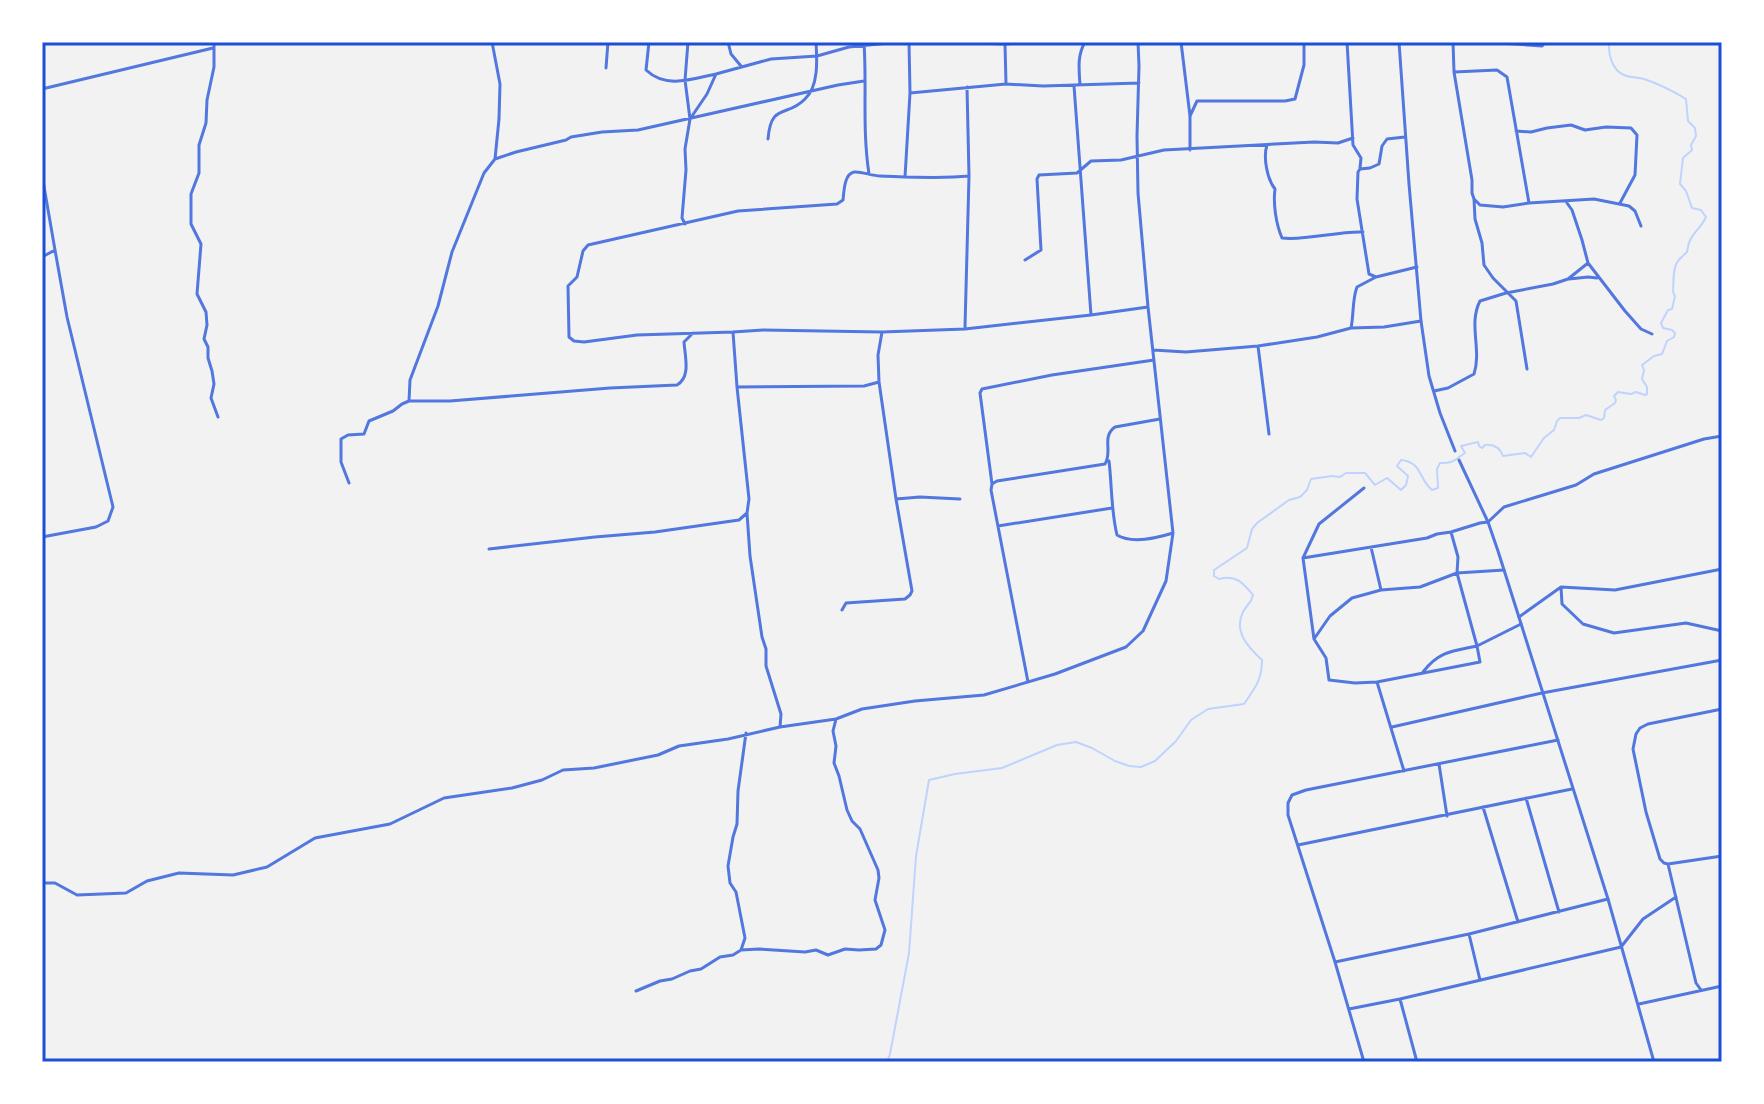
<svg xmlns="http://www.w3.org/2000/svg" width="1764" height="1104" viewBox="0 0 1764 1104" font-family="'Titillium Web',sans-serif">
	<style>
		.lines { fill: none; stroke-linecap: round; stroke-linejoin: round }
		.stream { stroke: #bfd3fe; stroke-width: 2 }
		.minor { stroke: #5277de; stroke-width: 3 }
		.tertiary { stroke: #5277de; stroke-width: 3 }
		.neatline { fill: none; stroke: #1d4ed8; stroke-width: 3 }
	</style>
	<rect width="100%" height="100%" fill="#f2f2f2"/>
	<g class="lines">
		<!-- stream -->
		<path class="stream" d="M887 1062 890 1054 909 953 916 856 929 780 955 774 1002 768 1057 745 1076 742 1092 748 1115 761 1129 766 1141 767 1155 761 1176 741 1191 720 1208 709 1244 704C1255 688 1262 680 1262 660 1249 648 1233 632 1243 612 1247 604 1251 604 1253 595 1243 583 1236 574 1219 579L1214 576V570L1247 548 1252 529 1257 523 1289 500 1300 497 1307 490 1311 479 1332 476 1340 477 1346 473H1365L1375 485 1387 478 1401 490 1406 485 1408 476 1397 466 1401 460C1422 462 1418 478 1432 490L1438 488 1437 469 1440 463C1455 463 1454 460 1465 453L1461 446 1478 442 1479 446 1482 448 1485 445C1494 444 1500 448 1503 456L1525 453 1531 457 1544 438 1554 430 1557 421 1560 418H1579L1586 415 1601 420 1604 418 1605 410 1615 403 1616 400 1614 396 1618 392 1631 394 1636 392 1645 395 1647 394V387L1642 379 1644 370 1642 365 1654 356 1662 354 1667 341 1674 337 1675 333 1672 330 1663 328 1661 323 1668 310 1672 309 1675 296 1673 292C1674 283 1672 269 1678 261 1680 258 1684 255 1687 252 1689 233 1699 232 1706 217L1701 210 1692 208 1686 191 1680 184 1683 158 1692 150 1691 145 1696 136 1695 128 1688 121 1686 99C1673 91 1659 84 1644 79 1638 77 1631 78 1624 75 1612 70 1608 54 1609 42"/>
		<!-- minor -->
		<path class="minor" d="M214 42V67L207 100 206 123 199 145V173L191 194V224L201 244 197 294 206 312 207 325 204 339 208 347V358L212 371 214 384 211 398 218 417
			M649 42 646 70C666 89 692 79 716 74
			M728 42 731 54 741 66
			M864 42C867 87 862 128 869 174
			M946 42 1005 44 1034 42
			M1061 42H1082
			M1111 42 1138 43
			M1181 42 1190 116V150
			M1347 42 1353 145 1361 158 1360 168
			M1453 42 1454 72 1472 180V193L1474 199 1480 205 1503 207 1529 203 1594 199 1629 206 1635 211 1641 226
			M1487 42 1542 46 1545 42
			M1005 44 1006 84
			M606 68 608 42
			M1454 72 1497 70 1507 77 1529 203
			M1080 85C1079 69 1077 56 1085 42
			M1074 86 1091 315
			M42 89 213 48
			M910 93 1006 84 1043 86 1139 83
			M1190 116 1197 101H1285L1295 99 1304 65V42
			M690 119 707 94 716 74 771 59 817 56 849 47 899 42
			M1516 131 1531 132 1547 128 1571 125 1585 130 1606 127 1631 128 1637 135 1635 175 1620 203
			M768 139C771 102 787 118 805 99 819 86 817 59 816 42
			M1267 145C1263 157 1267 179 1275 189 1273 204 1276 224 1282 238 1305 241 1337 231 1363 232
			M495 159 516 152 566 140 571 137 602 132 638 130 838 85 864 81
			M42 175 55 250 42 257
			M905 177 910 93 909 42
			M1474 199 1475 219 1482 243 1484 265 1493 278 1516 301 1527 369
			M1567 203 1572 210 1582 240 1588 263 1625 311 1641 329 1652 334
			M685 224 682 218 686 170 685 149 690 119 685 80 688 42
			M1025 260 1041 250 1037 179 1039 175 1077 173 1091 161 1121 160 1164 150 1314 142 1338 143 1353 138
			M1376 277 1369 274 1357 199 1358 172 1360 169 1370 168 1379 164 1382 146 1387 139 1405 137
			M1569 279 1588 277 1597 278
			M965 327 969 176 967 87
			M1351 328C1354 314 1352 300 1357 287L1376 277 1417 267
			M733 332 637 335 584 342 574 341 569 337 568 286 577 277 583 251 588 245 738 211 837 204 843 200C844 192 844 174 854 172 861 171 872 176 880 176 909 177 940 179 969 176
			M1258 346 1269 434
			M1153 350 1186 352 1258 346 1317 337 1351 328 1384 327 1421 321
			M737 387 864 386 879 382
			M1434 391 1448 388 1474 374C1482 350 1468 324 1480 301L1506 293 1553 284 1568 279 1588 263
			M409 401 410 380 438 306 452 252 484 173 495 159 499 119 500 84 492 42
			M1109 461C1112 486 1111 511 1117 535 1132 544 1157 538 1173 533
			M349 483 341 462V439L348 435 364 434 369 421 393 411 402 404 409 401H450L610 388 677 385C691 377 685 357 684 342L693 333
			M992 484 980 393 982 389 1052 375 1154 360
			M896 499 920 497 960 499
			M747 513 750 556 762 637 766 649V666L781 714 780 727
			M998 526 1112 508
			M42 537 96 527 108 521 113 507 67 317 55 250
			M1371 547 1381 590
			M489 549 595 537 655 532 739 520 747 513 749 499 737 387 733 332 763 330 882 332 965 329 1091 315 1148 307
			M1303 558 1427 538 1437 534 1451 532 1480 523 1488 522 1504 507 1576 485 1594 474 1704 439 1722 436
			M1561 587 1562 604 1583 624 1614 633 1686 623 1722 631
			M842 610 846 603 905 599 910 595 912 591 896 499 879 382 878 355 882 332
			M1519 617 1561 587 1615 590 1722 569
			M1314 639 1303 558 1319 524 1364 488
			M1423 672C1439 651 1453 651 1477 646L1457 573 1458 557 1451 532
			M1028 682 991 490 992 484 997 481 1105 464C1113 451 1101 437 1115 427L1160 419
			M1377 682 1480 662 1477 646 1521 624
			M1722 709 1648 724 1640 728 1636 734 1633 749 1646 812 1660 859 1664 863 1668 864 1722 856
			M1392 727 1542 693 1722 660
			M1439 764 1447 816
			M1404 771 1377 682 1355 683 1329 680 1326 658 1314 639 1330 616 1352 598 1381 590 1420 587 1457 573 1504 570
			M1526 798 1559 912
			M1483 807 1518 922
			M1298 845 1572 789
			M1668 864 1696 983 1701 990
			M42 883H55L77 895 126 893 147 881 179 873 233 875 267 867 315 838 390 824 444 798 512 788 542 780 563 770 594 768 658 755 679 746 728 739 780 727 836 719 862 709 915 701 984 695 1055 674 1126 647 1143 631 1166 581 1173 533 1148 307 1138 193 1137 136 1139 66 1138 42
			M1469 934 1480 980
			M741 950 759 949 805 952 816 950 828 955 845 949 859 950 876 949 881 945 885 930 875 900 879 878 878 870 860 829 852 821 847 810 839 776 834 763 836 746 833 731 836 719
			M1335 962 1469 934 1608 899
			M636 991 660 981 672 979 690 971 701 969 720 957 733 955 741 950 745 938 736 892 730 883 728 866 733 837 737 824 738 791 746 733
			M1400 999 1417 1062
			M1639 1004 1722 986
			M1349 1009 1400 999 1621 947 1643 919 1676 897
			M1364 1062 1335 962 1288 815V803L1292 795 1306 790 1558 740"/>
		<!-- tertiary -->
		<path class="tertiary" d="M1399 42 1409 184 1421 321 1429 376 1440 413 1455 451
			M1459 460 1488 522 1498 551 1608 899 1654 1062"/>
	</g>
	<!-- border -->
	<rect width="1764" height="1104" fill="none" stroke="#ffffff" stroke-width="88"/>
	<rect x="44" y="44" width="1676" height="1016" class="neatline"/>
</svg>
